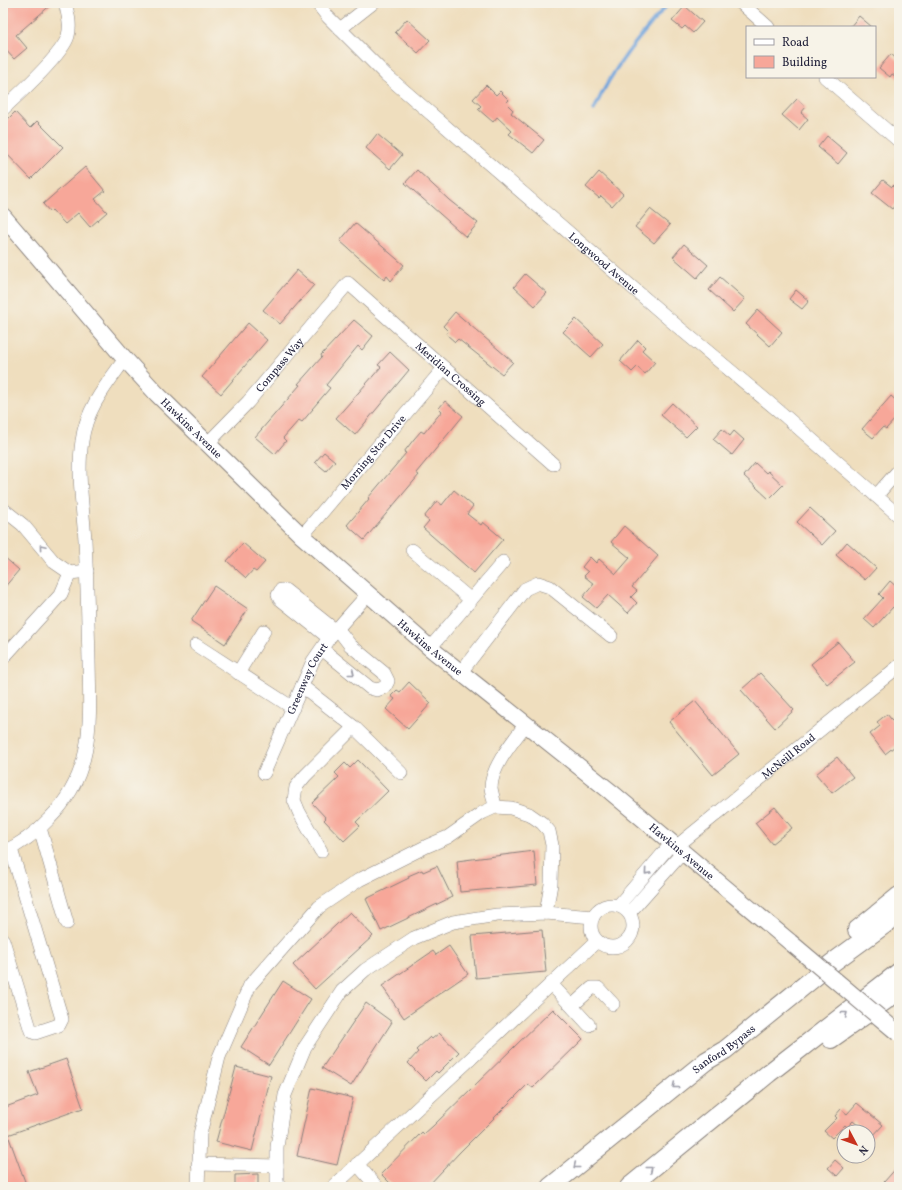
<svg xmlns="http://www.w3.org/2000/svg" width="902" height="1190" viewBox="0 0 902 1190" font-family="Vollkorn,serif">
	<style>
		.lines { fill: none; stroke-linecap: round; stroke-linejoin: round }
		.stream { stroke: #71a4dc; stroke-width: 3.5 }
		.building { fill: #f7a799 }
		.minor-casing { stroke: #88807c; stroke-width: 14 }
		.major-casing { stroke: #88807c; stroke-width: 18 }
		.highway-casing { stroke: #88807c; stroke-width: 20 }
		.minor { stroke: #fff; stroke-width: 13 }
		.major { stroke: #fff; stroke-width: 16 }
		.highway { stroke: #fff; stroke-width: 18 }
		.major-bridge-casing { stroke: #88807c; stroke-width: 18; stroke-linecap: butt }
		.major-bridge { stroke: #fff; stroke-width: 16 }
		.oneway { stroke: #9c9ca7 }
		.labels { text-anchor: middle; stroke-width: 4; stroke-linejoin: round; paint-order: stroke }
		.street-label { font-size: 11px; fill: #22223b; stroke: #f7f3e8 }
	</style>
	<rect width="100%" height="100%" fill="#f7f3e8"/>
	<filter id="ink" filterUnits="userSpaceOnUse"><feTurbulence type="fractalNoise" baseFrequency=".025" numOctaves="2"/><feDisplacementMap in="SourceGraphic" scale="8" xChannelSelector="R" yChannelSelector="G"/><feConvolveMatrix kernelMatrix="1 2 1 2 8 2 1 2 1" color-interpolation-filters="sRGB"/></filter>
	<filter id="wash" filterUnits="userSpaceOnUse"><feTurbulence type="fractalNoise" baseFrequency=".012" numOctaves="4" result="noise"/><feDisplacementMap in="SourceGraphic" scale="16" xChannelSelector="R" yChannelSelector="G"/><feGaussianBlur stdDeviation="0.9" result="paint"/><feColorMatrix in="noise" values="0 0 0 0 0 0 0 0 0 0 0 0 0 0 0 0 0 1.4 0 .05"/><feComposite in="paint" operator="in"/></filter>
	<g filter="url(#wash)">
		<rect width="100%" height="100%" fill="#efdebe"/>
		<g class="lines">
			<!-- stream -->
			<path class="stream" d="M594 110C612 68 640 36 669 3"/>
		</g>
		<g id="blocks">
			<!-- building -->
			<path class="building" d="M3 3H53L16 35 27 48 14 59 3 47Z
				M685 6 703 22 693 33 685 26 682 29 672 21Z
				M859 16 872 27H850Z
				M407 19 430 40 418 53 395 32Z
				M891 54 899 61V79L892 74 890 77 879 68Z
				M486 85 496 95 500 91 509 100 506 103 513 110 511 113 544 140 533 153 509 134 512 131 497 117 493 122 478 109 481 106 473 99Z
				M797 99 806 107 801 113 808 119 799 130 782 115Z
				M15 112 30 128 37 121 63 147 31 179 3 150V124Z
				M377 134 402 155 390 169 366 148Z
				M827 136 847 153 838 164 818 147Z
				M85 167 105 191 95 199 107 212 90 227 78 213 65 224 52 210 50 212 43 204Z
				M417 170 449 200 478 223 466 237 405 183Z
				M599 172 623 194 612 206 601 196 599 198 586 187Z
				M883 180 892 187 899 180V200L892 209 872 193Z
				M650 209 670 225 654 243 635 227Z
				M355 223 404 265 391 281 387 276 384 280 340 241Z
				M684 244 708 265 697 278 673 257Z
				M297 270 314 285 280 324 263 310Z
				M525 274 547 293 535 306 514 287Z
				M720 277 745 299 733 312 709 290Z
				M796 290 809 301 802 309 789 299Z
				M758 310 782 332 770 346 746 324Z
				M455 312 513 362 502 374 458 339 455 342 446 334 448 331 443 326Z
				M576 319 603 344 591 357 563 332Z
				M354 320 373 336 362 350 358 346 326 385 330 388 312 409H313L302 422 299 420 283 438 286 441 275 454 255 437 300 385 298 384 322 357 321 355Z
				M248 323 267 340 221 394 202 377Z
				M638 340 645 347 642 350 655 362 645 374 637 367 632 372 620 361Z
				M390 352 409 370 355 435 336 418 381 367 378 365Z
				M891 396 899 403V411L894 417 896 418 886 429 883 427 873 438 862 429Z
				M445 401 463 416 416 473 419 475 364 540 347 525 369 499 368 498 406 453 404 452 414 439 421 431 424 433 442 411 439 408Z
				M672 403 697 426 686 437 661 415Z
				M722 429 730 436 734 431 744 440 732 455 713 439Z
				M324 452 335 461 326 471 315 462Z
				M755 463 766 473 768 471 783 485 769 499 744 476Z
				M454 490 473 506 467 514 481 525 483 522 503 539 474 573 423 528 429 521 424 517 437 501 442 505Z
				M810 508 835 531 822 545 797 522Z
				M624 526 658 556 632 587 637 591 631 597 637 603 628 613 608 595 596 608 583 597 594 584 584 576 588 572 582 567 590 557 596 563 599 559 616 574 630 558 611 542Z
				M847 542 876 568 865 580 836 555Z
				M243 543 265 562 256 572 253 570 246 578 227 561Z
				M3 556 19 570 3 589Z
				M890 581 899 589V612L893 607 874 628 864 619 883 598 879 594Z
				M214 586 248 609 225 644 191 621Z
				M838 642 855 662 827 684 811 664Z
				M760 673 794 710 775 728 741 690Z
				M409 682 431 703 408 729 386 709 395 699 391 696 397 690 400 692Z
				M695 701 739 754 713 775 669 722Z
				M887 714 899 729V743L885 754 870 734 880 726 877 722Z
				M837 757 853 777 832 793 816 774Z
				M358 760 388 791 356 822 360 826 344 841 324 820 326 818 312 803 339 777 335 773 345 763 350 768Z
				M775 807 792 828 772 844 755 823Z
				M534 851 537 885 460 892 457 861Z
				M437 866 452 897 381 931 366 899 409 878 408 876 422 870 423 872Z
				M350 912 373 936 315 989 293 965Z
				M542 930 546 972 476 978 472 936Z
				M449 946 468 974 404 1018 382 986 433 951 436 955Z
				M283 981 311 999 269 1065 241 1047Z
				M366 1003 392 1022 351 1086 322 1068Z
				M553 1009 583 1039 533 1088 528 1084 460 1152 427 1187H394L381 1174 422 1132 424 1134 433 1126Z
				M439 1033 459 1052 438 1073 436 1071 426 1081 408 1063 418 1052 416 1050 430 1037 432 1039Z
				M66 1059 83 1108 8 1135 27 1187H3V1108L38 1095 29 1072Z
				M236 1067 271 1076 252 1151 216 1142Z
				M312 1088 353 1098 337 1165 297 1156Z
				M857 1103 883 1125 872 1137 868 1134V1132H866L853 1121 847 1127 845 1125 832 1138 824 1131 837 1118 835 1116 841 1109 847 1114Z
				M835 1160 844 1168 837 1176 828 1168Z
				M899 1165V1187H889L884 1182Z
				M258 1174V1186L235 1187V1175Z"/>
		</g>
	</g>
	<g filter="url(#ink)">
		<use href="#blocks" fill-opacity="0" stroke="#88807c" stroke-width="1"/>
		<g class="lines">
			<defs>
				<g id="minor">
					<path id="s1" d="M317 3 328 17 386 75 677 326 786 417 899 516"/>
					<path d="M741 3 768 27"/>
					<path d="M340 29 373 3"/>
					<path d="M825 77 899 141"/>
					<path d="M3 109C18 95 63 54 68 36 71 25 68 14 65 3"/>
					<path id="s2" d="M208 443 248 402 348 283 553 464"/>
					<path d="M876 496 899 470"/>
					<path d="M3 509 23 525 54 562 70 573"/>
					<path id="s3" d="M302 536 444 368"/>
					<path d="M412 550 471 600"/>
					<path d="M329 638 280 599 278 595 281 590H285L335 630"/>
					<path d="M196 645 293 708"/>
					<path d="M430 648 503 562"/>
					<path d="M322 649 370 688 377 690 385 687 388 681 384 673 350 645 337 628"/>
					<path d="M3 658 61 594 70 573 87 571"/>
					<path d="M461 672 525 589 538 583 550 587 611 636"/>
					<path d="M238 673 264 631"/>
					<path d="M302 686 354 727 401 773"/>
					<path id="s4" d="M264 773 313 661 329 638 368 594"/>
					<path d="M495 807C494 800 492 794 491 788 491 767 514 740 526 724"/>
					<path d="M40 828 67 923"/>
					<path id="s5" d="M677 846 899 666"/>
					<path d="M321 851 299 812 294 800 296 787 305 776 354 727"/>
					<path d="M3 852C21 844 36 833 49 819 95 773 90 720 89 661 88 620 87 580 85 540 83 508 77 473 82 441 86 409 107 384 125 359"/>
					<circle cx="612" cy="926" r="21"/>
					<path d="M618 906 672 843"/>
					<path d="M629 913 683 852"/>
					<path d="M3 940 31 1031 35 1033 59 1025 62 1019 11 849"/>
					<path d="M551 984 589 1025"/>
					<path d="M572 1006 592 988H598L613 1004"/>
					<path d="M198 1164 277 1166"/>
					<path d="M357 1164 377 1187"/>
					<path d="M198 1187 200 1134 219 1057 250 985 319 907 359 880 427 846 448 837 482 813 495 807 511 808 529 814 542 823 549 831 552 845 551 884 546 913"/>
					<path d="M278 1187 277 1180V1147L285 1095 305 1047 342 991 365 970 414 938 453 922 497 915 546 913 593 917"/>
					<path d="M333 1187 597 941"/>
				</g>
				<g id="major">
					<path id="s6" d="M3 216 125 359 157 394 302 536 430 648 611 792 790 942"/>
				</g>
				<g id="highway">
					<path d="M857 930 899 896"/>
					<path d="M831 1039 899 991"/>
					<path id="s7" d="M550 1187 706 1061 725 1050 832 963 899 914"/>
					<path d="M629 1187 769 1073 899 972"/>
				</g>
			</defs>
			<!-- minor casing -->
			<use href="#minor" class="minor-casing"/>
			<!-- major casing -->
			<use href="#major" class="major-casing"/>
			<!-- highway casing -->
			<use href="#highway" class="highway-casing"/>
			<!-- minor -->
			<use href="#minor" class="minor"/>
			<!-- major -->
			<use href="#major" class="major"/>
			<!-- highway -->
			<use href="#highway" class="highway"/>
			<defs>
				<path id="major-bridge" d="M790 942 898 1033"/>
			</defs>
			<!-- major-bridge casing -->
			<use href="#major-bridge" class="major-bridge-casing"/>
			<!-- major-bridge -->
			<use href="#major-bridge" class="major-bridge"/>
		</g>
		<!-- one-way arrows -->
		<defs><path id="oneway-chevron" d="M-2-3.5L2.5 0L-2 3.5" fill="none" stroke-width="1.6" stroke-linecap="round" stroke-linejoin="round"/></defs>
		<g class="oneway">
			<use href="#oneway-chevron" transform="translate(42 547) rotate(-130)"/>
			<use href="#oneway-chevron" transform="translate(352 673) rotate(39)"/>
			<use href="#oneway-chevron" transform="translate(647 872) rotate(131)"/>
			<use href="#oneway-chevron" transform="translate(845 1014) rotate(-38)"/>
			<use href="#oneway-chevron" transform="translate(675 1086) rotate(141)"/>
			<use href="#oneway-chevron" transform="translate(576 1166) rotate(141)"/>
			<use href="#oneway-chevron" transform="translate(650 1169) rotate(-39)"/>
		</g>
	</g>
	<g class="labels">
		<!-- street labels -->
		<g class="street-label">
			<text dy="4" stroke="none"><textPath href="#s1" startOffset="388">Longwood Avenue</textPath></text>
			<text dy="4" stroke="none"><textPath href="#s2" startOffset="106">Compass Way</textPath></text>
			<text dy="4" stroke="none"><textPath href="#s2" startOffset="350">Meridian Crossing</textPath></text>
			<text dy="4" stroke="none"><textPath href="#s6" startOffset="284">Hawkins Avenue</textPath></text>
			<text dy="4" stroke="none"><textPath href="#s3" startOffset="110">Morning Star Drive</textPath></text>
			<text dy="4" stroke="none"><textPath href="#s6" startOffset="608">Hawkins Avenue</textPath></text>
			<text dy="4" stroke="none"><textPath href="#s4" startOffset="104">Greenway Court</textPath></text>
			<text dy="4" stroke="none"><textPath href="#s5" startOffset="143">McNeill Road</textPath></text>
			<text dy="4" stroke="none"><textPath href="#s6" startOffset="932">Hawkins Avenue</textPath></text>
			<text dy="4" stroke="none"><textPath href="#s7" startOffset="222">Sanford Bypass</textPath></text>
		</g>
	</g>
	<!-- margin -->
	<rect width="902" height="1190" fill="none" stroke="#f7f3e8" stroke-width="16"/>
	<!-- legend -->
	<rect x="746" y="26" width="130" height="52" fill="#f7f3e8" stroke="#a29fa3"/>
	<rect x="754" y="39" width="20" height="6" fill="#ffffff" stroke="#a29fa3"/>
	<text x="782" y="46" font-size="12" fill="#22223b">Road</text>
	<rect x="754" y="56" width="20" height="12" fill="#f7a799" stroke="#a29fa3"/>
	<text x="782" y="66" font-size="12" fill="#22223b">Building</text>
	<!-- north arrow -->
	<g transform="translate(856 1144) rotate(131)"><circle r="19" fill="#f7f3e8" stroke="#a29fa3"/>
	<path d="M0-3L7 15L0 10L-7 15Z" fill="#c8321e"/>
	<text y="-6" font-size="11" font-weight="bold" text-anchor="middle" fill="#22223b">N</text>
	</g>
</svg>
